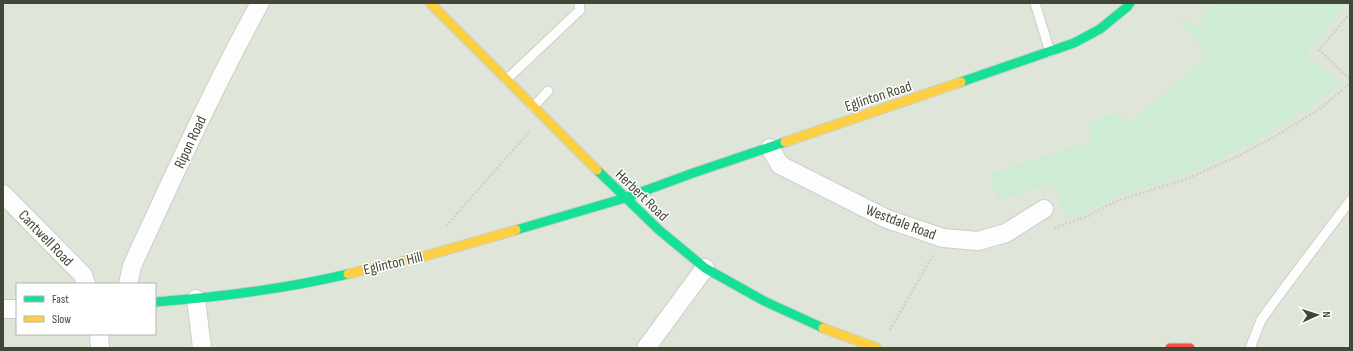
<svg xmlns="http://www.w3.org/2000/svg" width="1353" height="351" viewBox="0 0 1353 351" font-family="'Sofia Sans Condensed',sans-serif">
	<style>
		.residential { fill: #dfe5d9; fill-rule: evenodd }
		.green { fill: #cdecd3 }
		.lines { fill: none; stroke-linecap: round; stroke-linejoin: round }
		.lane-casing { stroke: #cccfc9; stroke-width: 11 }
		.street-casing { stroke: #cccfc9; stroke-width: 20 }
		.fast-casing { stroke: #cbd1c4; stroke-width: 11 }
		.slow-casing { stroke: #cbd1c4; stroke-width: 11 }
		.jam-casing { stroke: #cbd1c4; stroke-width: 11 }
		.path { stroke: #ced1cc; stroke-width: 2.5; stroke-dasharray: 2 2; stroke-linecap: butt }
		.lane { stroke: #fcfdfc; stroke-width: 9 }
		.street { stroke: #fcfdfc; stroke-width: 18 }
		.fast { stroke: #16e098; stroke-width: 9 }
		.slow { stroke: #ffcf43; stroke-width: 9 }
		.jam { stroke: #f24e42; stroke-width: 9 }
		.labels { text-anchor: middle; stroke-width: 3; stroke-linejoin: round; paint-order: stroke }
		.street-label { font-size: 15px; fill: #414737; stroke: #fff }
	</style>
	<rect width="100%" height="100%" fill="#eef1ec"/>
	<!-- residential -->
	<path class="residential" d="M3 3H1350V348H3ZM17 284H155V334H17Z"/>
	<!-- green -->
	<path class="green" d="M1210 3H1346L1306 54 1341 85 1315 104 1274 130 1246 146 1210 164 1183 175 1115 197 1088 212 1066 219 1053 183 999 201 989 174 1093 141 1088 124 1117 112 1128 124 1208 56 1176 17 1200 26Z"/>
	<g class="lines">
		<defs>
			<path id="lane" d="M1035 3 1050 52
				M506 80 580 10 579 3
				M533 107 548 91
				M1250 348 1261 320 1288 283 1350 201"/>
			<path id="street" d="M770 148 780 165 887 219 943 238 978 241 1006 233 1044 209
				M3 194 83 275 86 284
				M128 284 132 266C173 177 213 88 260 3
				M196 299 202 348
				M3 309H17
				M99 334 100 348
				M646 348 705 268"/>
			<path id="fast" d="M961 82 1074 43 1100 29 1127 7 1130 3
				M597 170 659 230 705 268 764 301 823 328
				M516 230 625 198 693 173 785 142
				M155 302C220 297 285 289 348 274"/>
			<path id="slow" d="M430 3 597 170
				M785 142 961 82
				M348 274 418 258 516 230
				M823 328 877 348"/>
			<path id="jam" d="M1170 348H1190"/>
		</defs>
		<!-- lane casing -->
		<use href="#lane" class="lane-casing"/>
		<!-- street casing -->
		<use href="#street" class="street-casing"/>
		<!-- fast casing -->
		<use href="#fast" class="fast-casing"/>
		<!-- slow casing -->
		<use href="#slow" class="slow-casing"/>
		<!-- jam casing -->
		<use href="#jam" class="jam-casing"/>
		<!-- path -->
		<path class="path" d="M1350 13 1319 50 1350 79
			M446 226 529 132
			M1054 228 1088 216 1116 201 1189 178 1236 157 1276 136 1321 108 1350 83
			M890 330 933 255"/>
		<!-- lane -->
		<use href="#lane" class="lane"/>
		<!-- street -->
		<use href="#street" class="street"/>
		<!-- fast -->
		<use href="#fast" class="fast"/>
		<!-- slow -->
		<use href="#slow" class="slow"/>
		<!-- jam -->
		<use href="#jam" class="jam"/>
	</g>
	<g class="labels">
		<!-- street labels -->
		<g class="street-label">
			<text transform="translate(878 96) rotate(-18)" y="5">Eglinton Road</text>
			<text transform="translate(190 142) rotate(-65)" y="5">Ripon Road</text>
			<text transform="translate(642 195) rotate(44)" y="5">Herbert Road</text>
			<text transform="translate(901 222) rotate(21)" y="5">Westdale Road</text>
			<text transform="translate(46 238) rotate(46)" y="5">Cantwell Road</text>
			<text transform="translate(393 263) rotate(-13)" y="5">Eglinton Hill</text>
		</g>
	</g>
	<!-- border -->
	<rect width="1353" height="351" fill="none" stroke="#414737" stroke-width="8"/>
	<!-- legend -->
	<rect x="16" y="283" width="140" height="52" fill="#ffffff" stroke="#b3b5af"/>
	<rect x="24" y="296" width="20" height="6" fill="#16e098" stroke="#b3b5af"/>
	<text x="52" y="303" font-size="12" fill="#414737">Fast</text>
	<rect x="24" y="316" width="20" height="6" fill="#ffcf43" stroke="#b3b5af"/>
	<text x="52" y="323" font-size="12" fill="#414737">Slow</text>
	<!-- north arrow -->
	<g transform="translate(1317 315) rotate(87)" stroke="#ffffff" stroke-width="3" paint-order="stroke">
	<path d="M0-3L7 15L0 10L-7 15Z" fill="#414737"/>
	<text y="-6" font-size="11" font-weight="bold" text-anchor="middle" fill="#414737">N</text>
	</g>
</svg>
